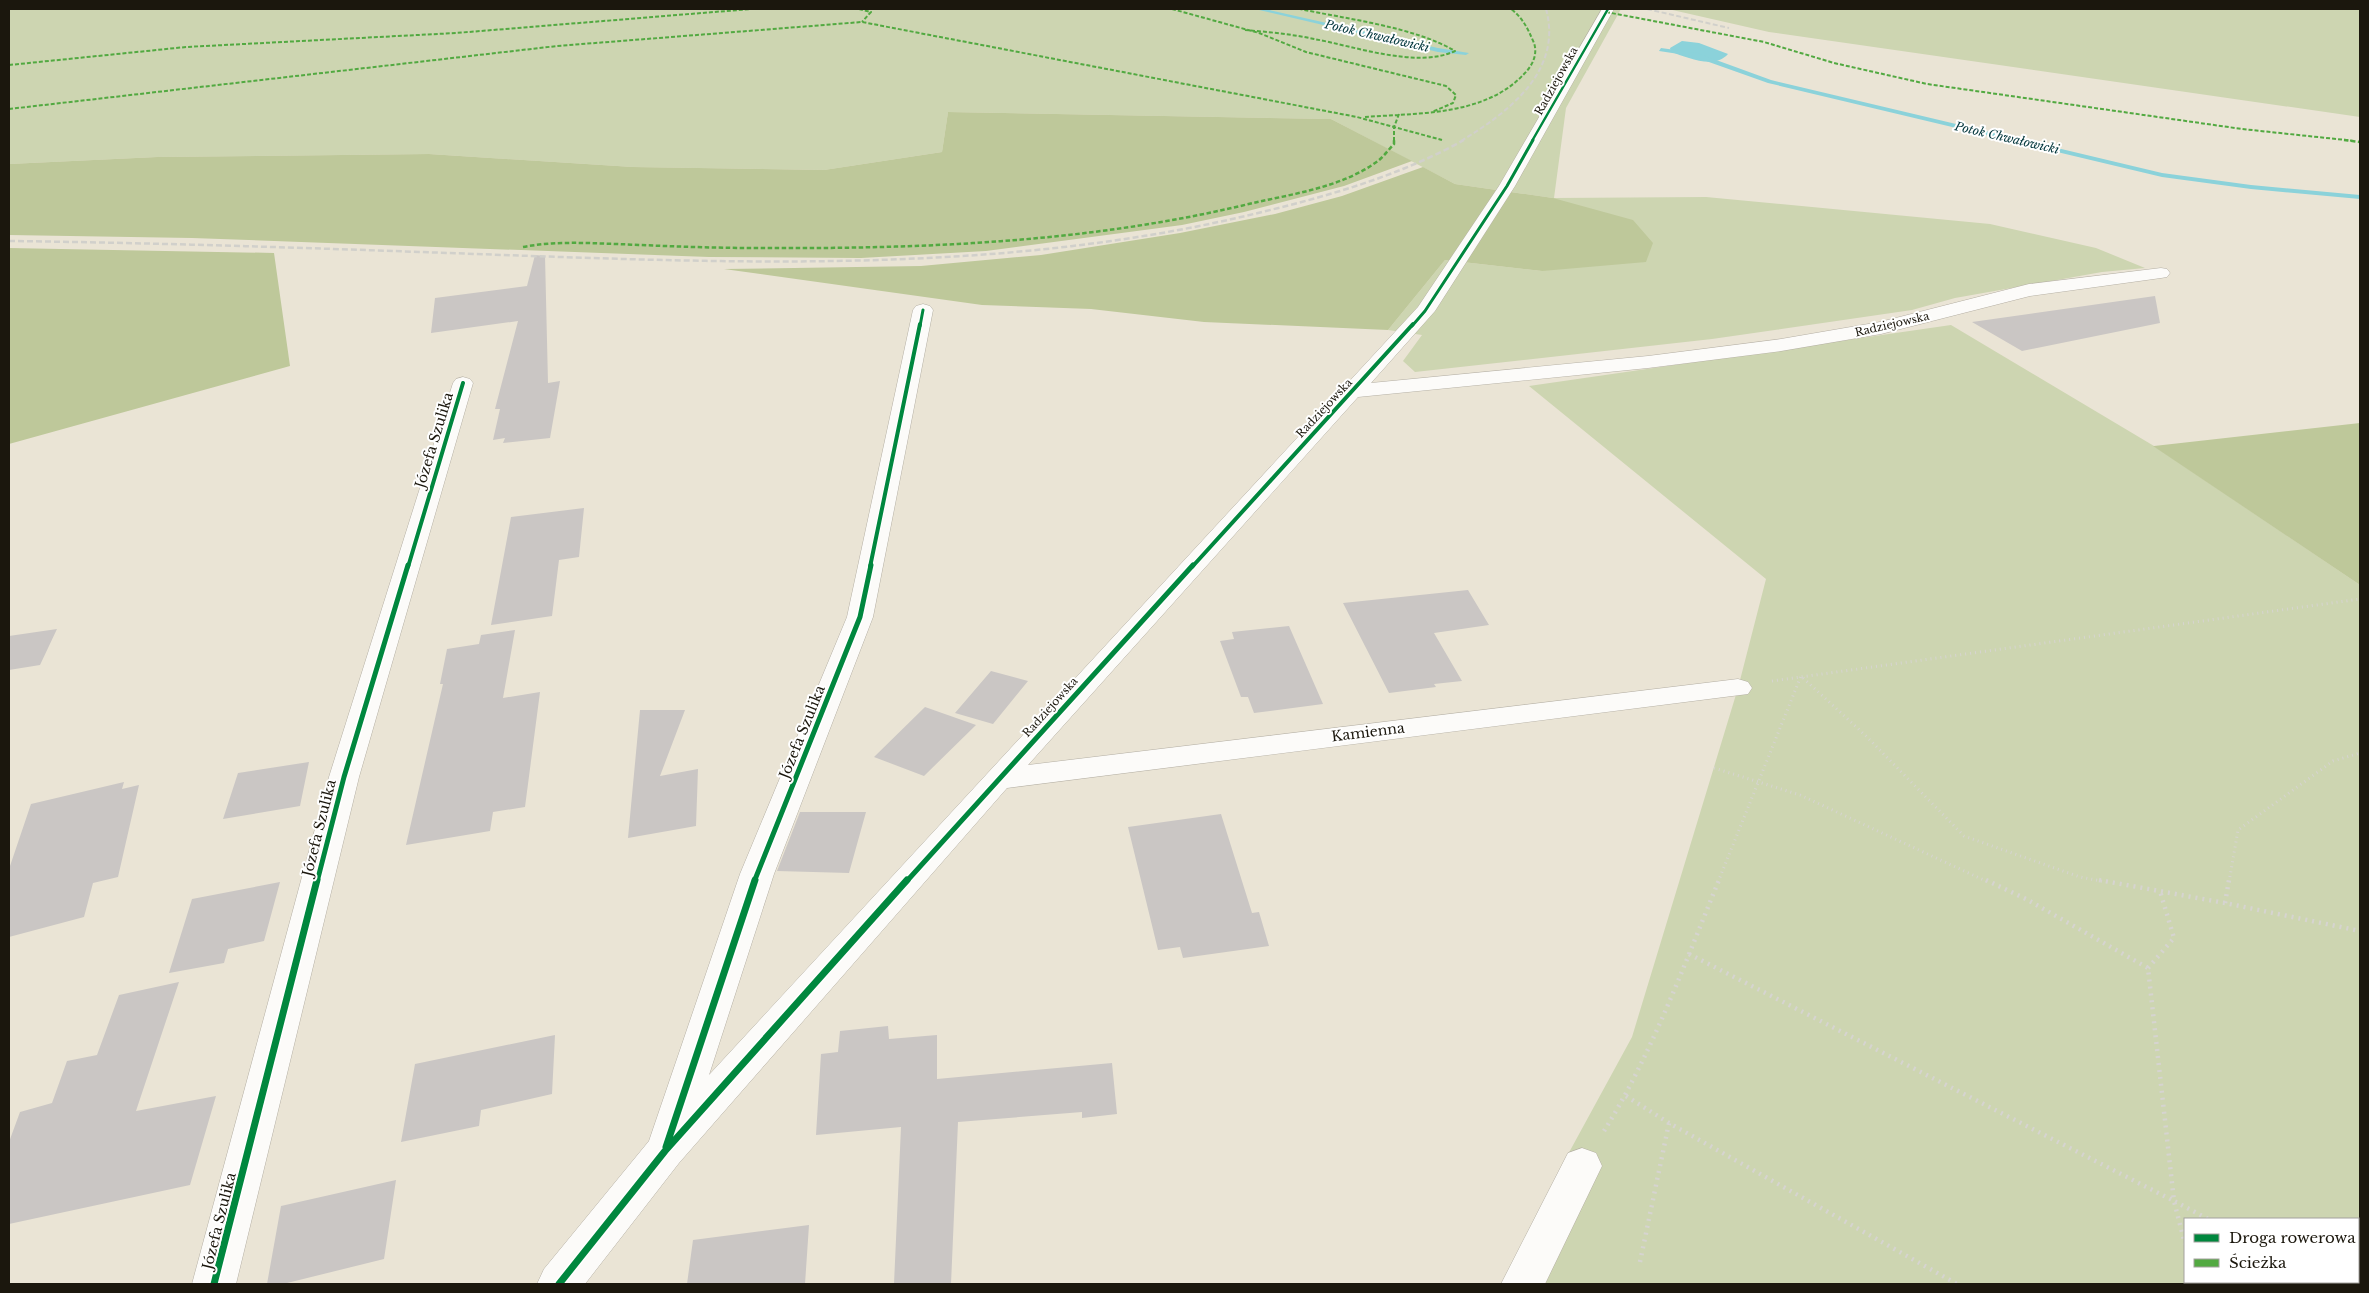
<svg xmlns="http://www.w3.org/2000/svg" width="2369" height="1293" viewBox="0 0 2369 1293" font-family="'Libre Baskerville',serif">
	<style>
		.green { fill: #cdd5b1; fill-rule: evenodd }
		.forest { fill: #bec89a }
		.water { fill: #8bd2da }
		.lines { fill: none; stroke-linecap: round; stroke-linejoin: round }
		.stream { fill: #8bd2da; fill-rule: evenodd }
		.building { fill: #cac6c4 }
		.street-casing { stroke: #b4afa4; stroke-width: 1 }
		.path-far1 { stroke: #d6d4d0; stroke-width: 3; stroke-dasharray: 1 4; stroke-linecap: butt }
		.path { stroke: #d6d4d0; stroke-width: 4.5; stroke-dasharray: 2 5; stroke-linecap: butt }
		.street { fill: #fcfbf9; fill-rule: evenodd }
		.rail-far1 { stroke: #d1d0cb; stroke-width: 2; stroke-dasharray: 5 2.5; stroke-linecap: butt }
		.rail { stroke: #d1d0cb; stroke-width: 2.5; stroke-dasharray: 6 3; stroke-linecap: butt }
		.quiet-far1 { stroke: #52a941; stroke-width: 2; stroke-dasharray: 4 2; stroke-linecap: butt }
		.quiet { stroke: #52a941; stroke-width: 2.5; stroke-dasharray: 4.5 2.5; stroke-linecap: butt }
		.cycleway-far4-casing { stroke: #fff; stroke-width: 4 }
		.cycleway-far3-casing { stroke: #fff; stroke-width: 5 }
		.cycleway-far2-casing { stroke: #fff; stroke-width: 6 }
		.cycleway-far1-casing { stroke: #fff; stroke-width: 8 }
		.cycleway-casing { stroke: #fff; stroke-width: 10 }
		.cycleway-far4 { stroke: #00873e; stroke-width: 2.5 }
		.cycleway-far3 { stroke: #00873e; stroke-width: 3 }
		.cycleway-far2 { stroke: #00873e; stroke-width: 4 }
		.cycleway-far1 { stroke: #00873e; stroke-width: 5 }
		.cycleway { stroke: #00873e; stroke-width: 7 }
		.labels { text-anchor: middle; stroke-width: 4; stroke-linejoin: round; paint-order: stroke }
		.far-street-label { font-size: 11px; fill: #1b170d; stroke: #fff }
		.far-water-label { font-size: 12px; font-style: italic; fill: #00353b; stroke: #fff }
		.street-label { font-size: 14px; fill: #1b170d; stroke: #fff }
	</style>
	<rect width="100%" height="100%" fill="#eae4d5"/>
	<!-- green -->
	<path class="green" d="M9 9H1621L1566 108 1554 198 1706 197 1990 224 2096 248 2145 268 2102 272 1955 298 1912 310 1712 339 1415 372 1403 361 1422 335 1388 330 1445 260 1542 271 1553 198 1455 184 1331 119 948 112 942 152 824 170 633 167 429 154 157 157 9 164Z
		M1668 9H2360V117L1769 32Z
		M1951 325 2154 446 2360 585V1284H1542L1592 1173 1566 1158 1632 1037 1738 688 1766 579 1529 386ZM2185 1219H2358V1282H2185Z"/>
	<!-- forest -->
	<path class="forest" d="M948 112 1331 119 1412 161 1344 186 1244 212 1182 225 986 251 861 258 709 257 192 238 9 235V164L157 157 429 154 633 167 824 170 942 152Z
		M1423 167 1455 184 1553 198 1633 220 1653 243 1646 262 1542 271 1445 260 1388 330 1204 322 1091 309 982 305 724 269 921 266 1041 255 1180 233 1275 214 1342 196Z
		M9 248 274 253 290 366 9 444Z
		M2360 423V585L2153 446H2154Z"/>
	<!-- water -->
	<path class="water" d="M1682 41 1699 43 1728 54C1714 70 1687 57 1671 52L1670 48Z"/>
	<g class="lines">
		<!-- stream -->
		<path class="stream" d="M1255 9H1265L1438 48 1469 53 1466 55 1438 52Z
			M1661 48 1697 53 1771 80 2162 173 2251 185 2360 195V199L2251 189 2162 177 1768 83 1692 56 1659 51Z"/>
	</g>
	<!-- building -->
	<path class="building" d="M535 255 545 256 548 383 560 381 550 438 503 443 505 438 493 440 500 409H495L518 321 431 333 435 298 527 286Z
		M2155 296 2160 323 2022 351 1972 322Z
		M584 508 579 557 559 560 552 616 491 625 511 517Z
		M1468 590 1489 625 1434 633 1462 681 1434 684 1436 687 1389 693 1343 603Z
		M1289 626 1323 704 1254 713 1248 697H1241L1220 641 1234 639 1232 632Z
		M57 629 40 665 9 670V636Z
		M515 630 503 698 540 692 525 807 493 812 490 831 406 845 443 684H440L447 649 479 644 481 635Z
		M991 671 1028 681 993 724 955 713Z
		M925 707 976 725 924 776 874 757Z
		M640 710H685L660 776 698 769 696 826 628 838Z
		M309 762 300 806 223 819 238 773Z
		M124 782 122 789 139 785 118 877 93 883 84 917 9 937V869L31 804Z
		M800 812H866L849 873 777 871Z
		M1221 814 1252 913 1259 912 1269 946 1183 958 1180 947 1158 950 1128 827Z
		M280 882 264 941 228 949 224 963 169 973 192 899Z
		M179 982 136 1111 216 1096 190 1185 9 1224V1142L20 1112 52 1103 67 1061 97 1055 119 995Z
		M888 1026 889 1039 937 1035V1079L1112 1063 1117 1114 1082 1118V1112L958 1122 951 1284H894L901 1127 816 1135 821 1054 838 1052 840 1031Z
		M555 1035 552 1094 481 1110 479 1126 401 1142 415 1064Z
		M396 1180 384 1259 283 1284H267L281 1206Z
		M809 1225 805 1284H687L693 1240Z"/>
	<g class="lines">
		<defs>
			<path id="street" d="M1602 9H1614L1515 186 1435 311 1371 383 1648 356 1781 339 1880 322 2029 284 2161 268 2167 269 2170 273 2167 277 2161 278 2030 296 1881 334 1781 351 1648 368 1358 397 1028 765 1738 679 1748 682 1752 688 1748 694 1007 788 679 1163 585 1284H537L544 1269 649 1141 740 874 847 617 913 310 916 306 923 304 930 306 933 310 873 617 774 874 709 1075 1418 307 1499 186Z
				M463 377 470 379 473 383 359 777 236 1284H192L329 777 453 383 456 379Z
				M1582 1148 1596 1153 1602 1166 1545 1284H1501L1568 1153Z"/>
		</defs>
		<!-- street casing -->
		<use href="#street" class="street-casing"/>
		<!-- path-far1 -->
		<path class="path-far1" d="M1772 681 2360 599
			M1714 768 1800 795 1988 882
			M1718 882 1801 676 1866 736 1964 836 2080 877 2106 882
			M2229 882 2238 830 2333 761 2360 753"/>
		<!-- path -->
		<path class="path" d="M1986 880 2026 899 2148 968 2174 1201 2208 1219
			M2099 880 2225 903 2360 931
			M2225 903 2229 880
			M1689 954 2174 1201 2185 1244
			M2148 968 2174 938 2160 891
			M1626 1096 1669 1123 1957 1284
			M1604 1131C1651 1056 1685 963 1719 880
			M1640 1262 1669 1123
			M2196 1282V1284
			M2328 1282 2333 1284"/>
		<!-- street -->
		<use href="#street" class="street"/>
		<!-- rail-far1 -->
		<path class="rail-far1" d="M1647 9 1729 28
			M1461 141C1509 112 1563 71 1546 9"/>
		<!-- rail -->
		<path class="rail" d="M9 241C174 243 339 249 504 255 757 264 1015 273 1262 212 1332 195 1401 175 1464 140"/>
		<!-- quiet-far1 -->
		<path class="quiet-far1" d="M859 9 871 12 862 22
			M1172 9 1259 33 1306 52 1446 86 1456 95 1453 103 1432 112
			M1606 12 1764 42 1834 63 1927 84 2242 129 2355 141
			M1245 30C1268 32 1291 34 1314 39 1354 46 1417 69 1455 51 1414 27 1347 19 1300 9
			M9 65 186 47 456 33 751 9
			M9 109 557 46 862 22 1357 117 1442 140
			M1365 117C1418 113 1485 116 1524 74 1532 66 1538 55 1534 43 1528 29 1523 18 1511 9
			M1394 141V127L1399 114"/>
		<!-- quiet -->
		<path class="quiet" d="M2344 140 2360 142
			M523 247C554 241 585 243 617 244 663 246 709 248 755 248 922 249 1089 243 1253 203 1293 194 1341 187 1375 163 1383 158 1388 150 1394 144V140"/>
		<defs>
			<path id="cycleway-far4" d="M1532 141 1608 9"/>
			<path id="cycleway-far3" d="M920 326 923 310
				M1412 326 1425 311 1507 186 1533 140"/>
			<path id="cycleway-far2" d="M408 567 463 383
				M870 567 920 324
				M1192 567 1413 324"/>
			<path id="cycleway-far1" d="M317 882 344 777 408 565
				M754 882 860 617 871 565
				M906 882 1193 565"/>
			<path id="cycleway" d="M666 1147 755 880
				M214 1284 317 880
				M559 1284 665 1151 907 880"/>
		</defs>
		<!-- cycleway-far4 casing -->
		<use href="#cycleway-far4" class="cycleway-far4-casing"/>
		<!-- cycleway-far3 casing -->
		<use href="#cycleway-far3" class="cycleway-far3-casing"/>
		<!-- cycleway-far2 casing -->
		<use href="#cycleway-far2" class="cycleway-far2-casing"/>
		<!-- cycleway-far1 casing -->
		<use href="#cycleway-far1" class="cycleway-far1-casing"/>
		<!-- cycleway casing -->
		<use href="#cycleway" class="cycleway-casing"/>
		<!-- cycleway-far4 -->
		<use href="#cycleway-far4" class="cycleway-far4"/>
		<!-- cycleway-far3 -->
		<use href="#cycleway-far3" class="cycleway-far3"/>
		<!-- cycleway-far2 -->
		<use href="#cycleway-far2" class="cycleway-far2"/>
		<!-- cycleway-far1 -->
		<use href="#cycleway-far1" class="cycleway-far1"/>
		<!-- cycleway -->
		<use href="#cycleway" class="cycleway"/>
	</g>
	<g class="labels">
		<!-- far-street labels -->
		<g class="far-street-label">
			<text transform="translate(1556 81) rotate(-61)" y="4">Radziejowska</text>
			<text transform="translate(1892 324) rotate(-13)" y="4">Radziejowska</text>
			<text transform="translate(1324 408) rotate(-47)" y="4">Radziejowska</text>
			<text transform="translate(1050 707) rotate(-48)" y="4">Radziejowska</text>
		</g>
		<!-- far-water labels -->
		<g class="far-water-label">
			<text transform="translate(1377 36) rotate(13)" y="4">Potok Chwałowicki</text>
			<text transform="translate(2007 138) rotate(13)" y="4">Potok Chwałowicki</text>
		</g>
		<!-- street labels -->
		<g class="street-label">
			<text transform="translate(434 440) rotate(-73)" y="5">Józefa Szulika</text>
			<text transform="translate(802 732) rotate(-68)" y="5">Józefa Szulika</text>
			<text transform="translate(1368 732) rotate(-7)" y="5">Kamienna</text>
			<text transform="translate(319 828) rotate(-76)" y="5">Józefa Szulika</text>
			<text transform="translate(219 1221) rotate(-76)" y="5">Józefa Szulika</text>
		</g>
	</g>
	<!-- border -->
	<rect width="2369" height="1293" fill="none" stroke="#1b170d" stroke-width="20"/>
	<!-- legend -->
	<rect x="2184" y="1218" width="175" height="65" fill="#ffffff" stroke="#a4a29e"/>
	<rect x="2194" y="1234" width="25" height="8" fill="#00873e" stroke="#a4a29e"/>
	<text x="2229" y="1243" font-size="15" fill="#1b170d">Droga rowerowa</text>
	<rect x="2194" y="1259" width="25" height="8" fill="#52a941" stroke="#a4a29e"/>
	<text x="2229" y="1268" font-size="15" fill="#1b170d">Ścieżka</text>
</svg>
